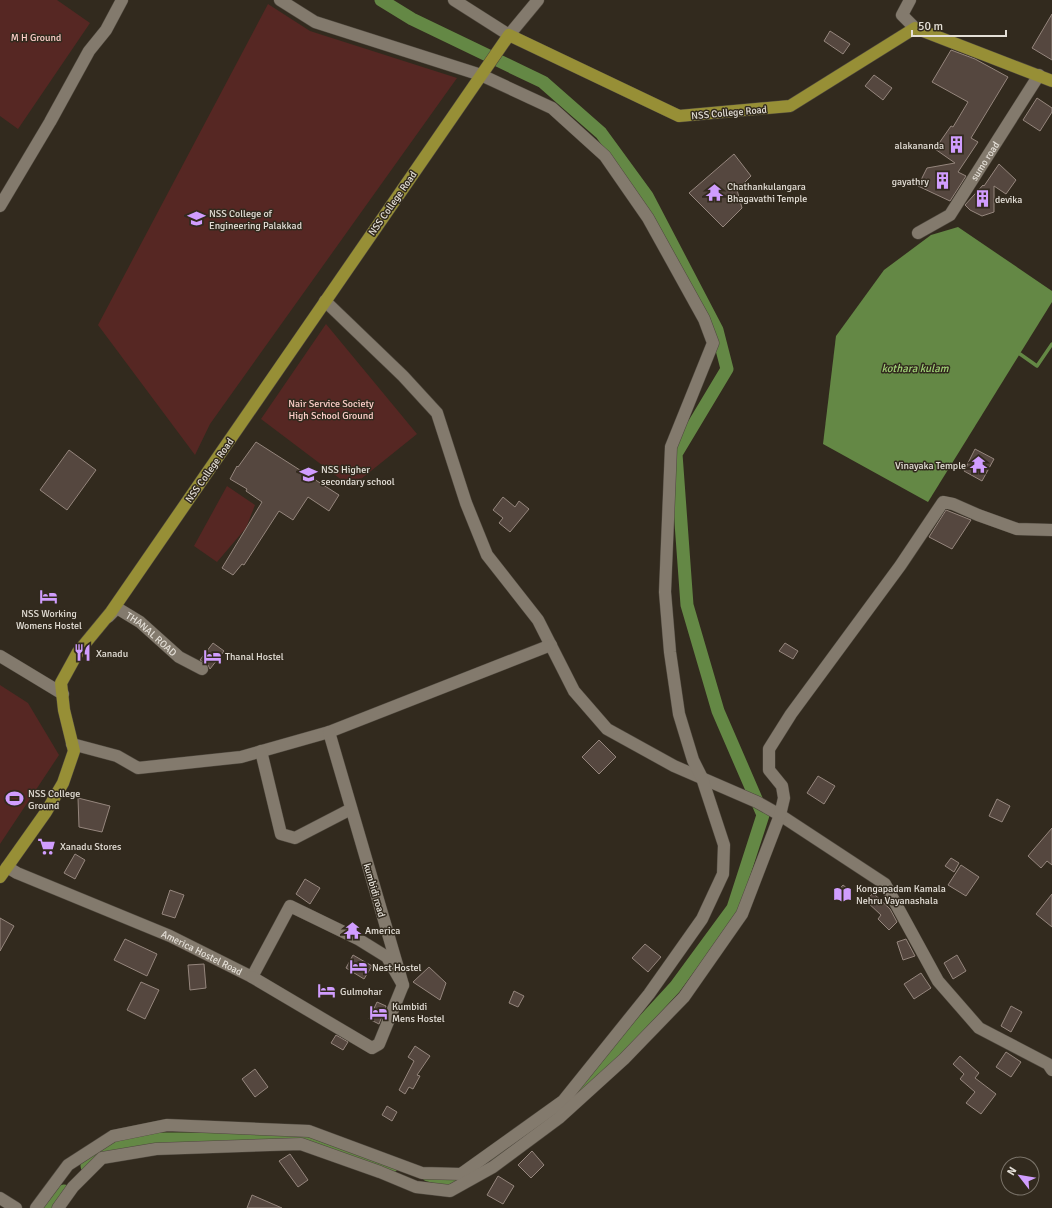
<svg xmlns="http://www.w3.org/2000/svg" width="1052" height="1208" viewBox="0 0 1052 1208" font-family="Signika,sans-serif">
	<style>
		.green { fill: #562723 }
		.water { fill: #648845 }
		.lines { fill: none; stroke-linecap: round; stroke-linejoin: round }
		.stream { stroke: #648845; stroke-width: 3.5 }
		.canal { stroke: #648845; stroke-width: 13 }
		.building { fill: #55473f; stroke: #95867d }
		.minor-casing { stroke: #4f483e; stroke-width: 13 }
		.major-casing { stroke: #4f483e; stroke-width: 13 }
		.minor { stroke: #837a6d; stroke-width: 12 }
		.major { stroke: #978f36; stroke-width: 12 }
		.labels { text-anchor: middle; stroke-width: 3; stroke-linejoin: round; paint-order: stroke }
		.park-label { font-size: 10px; fill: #fdcfc9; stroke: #322a1e }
		.street-label { font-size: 10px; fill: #e4dfd7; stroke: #322a1e }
		.poi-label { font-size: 10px; fill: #e4dfd7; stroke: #322a1e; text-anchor: start }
		.water-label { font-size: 11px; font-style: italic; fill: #a2d478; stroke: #322a1e }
	</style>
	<rect width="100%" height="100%" fill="#322a1e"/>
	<!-- green -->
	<path class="green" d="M0 0H57L90 23 18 129 0 116Z
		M268 4 310 31 457 78 210 424 195 455 98 325Z
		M326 324 417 434 351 487 261 419Z
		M227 486 255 505 246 528 217 562 194 546Z
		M0 685 28 703 59 755 0 844Z"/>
	<!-- water -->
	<path class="water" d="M958 227 1052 291V302L928 502 823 444 836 336 884 270 931 235Z"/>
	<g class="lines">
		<!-- stream -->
		<path class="stream" d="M1020 354 1037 366 1052 344"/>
		<!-- canal -->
		<path class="canal" d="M381 0 412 19 543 82 601 133 647 196 717 330 727 369 676 454 687 605 718 711 763 815 733 908 675 987 582 1088 565 1102
			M497 1158 530 1131
			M87 1166 105 1147 153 1139H262L302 1137 363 1159 392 1166
			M428 1175 455 1182 470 1174
			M50 1208 64 1191"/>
	</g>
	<!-- building -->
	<path class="building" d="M1052 14V60L1032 48Z
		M830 31 850 44 843 54 824 41Z
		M951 50 975 59 1008 77 971 138 978 142 958 172 966 176 950 201 918 186 927 168 955 163 935 149 951 126 953 127 968 102 932 82Z
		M874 75 892 88 883 100 865 86Z
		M1037 98 1052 108V112L1040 131 1023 120Z
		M734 154 751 176 737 190 742 208 723 227 689 193Z
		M999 164 1016 180 1006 194 994 186V212L982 216 970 210 965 205 983 185 984 186Z
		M256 442 339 495 329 511 308 497 293 520 279 511 244 565 242 564 233 575 222 568 262 502 246 491 247 489 230 479 237 466 238 467Z
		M975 449 994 459 982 481 964 471Z
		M69 450 96 470 67 510 40 490Z
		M503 497 515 507 519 501 529 509 510 532 499 523 503 518 493 510Z
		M946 510 971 520 952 549 929 537Z
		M213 643 224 651 210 669 208 665 200 660Z
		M785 643 798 651 793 659 779 651Z
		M599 740 616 757 599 774 582 757Z
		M818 776 835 786 824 804 807 793Z
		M78 798 110 806 102 832 79 827Z
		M997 799 1010 806 1002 822 989 816Z
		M1052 828V865L1047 861 1041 868 1028 856Z
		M75 854 85 860 75 879 64 873Z
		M951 858 959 863 954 872 945 866Z
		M961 865 979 877 966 896 948 885Z
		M305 879 320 888 310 904 296 894Z
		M843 885 852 892 843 903 834 895Z
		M170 890 184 895 175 918 162 914Z
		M873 893 890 909 897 922 889 930 878 919 881 915 866 901Z
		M1052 894V927L1036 914Z
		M0 918 14 926 0 951Z
		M125 939 157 954 147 976 114 960Z
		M906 939 915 956 903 960 897 942Z
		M645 944 661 957 648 972 632 958Z
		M353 955 372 966 364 979 346 968Z
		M957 955 966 971 953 979 944 963Z
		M204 964 206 988 190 990 188 965Z
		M429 967 446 983 440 1000 413 982Z
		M921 973 931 988 914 999 904 984Z
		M141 982 159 990 145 1019 127 1010Z
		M514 991 524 996 518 1007 509 1003Z
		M377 1002 386 1006 379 1024 369 1019Z
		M1011 1006 1022 1012 1011 1032 1001 1026Z
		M336 1035 348 1042 343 1050 331 1043Z
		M415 1046 430 1056 417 1075 420 1076 413 1089 409 1087 405 1094 399 1090 414 1061 408 1057Z
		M1006 1052 1021 1062 1011 1077 996 1067Z
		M960 1056 979 1073 975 1078 996 1094 981 1114 966 1103 975 1092 960 1079 964 1074 953 1064Z
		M255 1069 268 1087 255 1097 242 1079Z
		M387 1106 397 1112 392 1121 382 1115Z
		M532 1151 544 1165 531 1178 518 1165Z
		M290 1154 308 1180 298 1187 279 1161Z
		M498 1176 514 1186 503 1204 487 1195Z
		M252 1195 282 1208H247Z"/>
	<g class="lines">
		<defs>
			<g id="minor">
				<path d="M454 0 509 35 538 0"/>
				<path d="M910 0 902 15 915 28"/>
				<path d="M0 206 50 122 89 51 106 30 122 0"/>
				<path id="s1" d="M918 233 950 215 1039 75"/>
				<path d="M325 301 403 376 437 413 466 503 487 555 538 620 574 691 607 729 674 766 757 802 780 815 885 884 938 981 979 1028 1048 1064 1052 1070"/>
				<path id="s2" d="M108 617 117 608 140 622 179 657 202 669"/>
				<path d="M0 656 63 694"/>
				<path d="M72 744 117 756 138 768 241 757 329 732 551 645"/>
				<path d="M261 751 281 834 295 838 351 809"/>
				<path id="s3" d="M7 867 17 873 170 936 252 977 290 906 358 939 387 957 403 985 329 732"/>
				<path d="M252 977 372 1048 379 1044 403 985"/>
				<path d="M0 1198 16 1208"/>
				<path d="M36 1208 68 1165 113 1136 167 1125 309 1131 422 1173 461 1174 563 1101 649 994 702 919 723 874 724 845 702 778 693 760 679 714 670 652 665 592 671 447 713 343 704 319 648 218 605 156 552 108 481 75 315 22 280 0"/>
				<path d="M58 1208 73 1187 102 1158 156 1149 301 1144 380 1172 416 1187 450 1191 493 1167 559 1118 624 1059 684 997 742 914 780 815 784 798 782 786 769 770V749L791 714 900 566 943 502 953 504 978 515 1017 529 1052 530"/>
			</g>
			<path id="major" d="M0 877 46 812 63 783 74 751 64 710 61 683 78 652 111 612 509 35 679 116 790 106 915 28 1052 81"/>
		</defs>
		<!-- minor casing -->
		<use href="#minor" class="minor-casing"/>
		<!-- major casing -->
		<use href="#major" class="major-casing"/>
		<!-- minor -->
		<use href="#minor" class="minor"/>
		<!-- major -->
		<use href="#major" class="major"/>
	</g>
	<!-- icons -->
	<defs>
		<symbol id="building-bare" viewBox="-9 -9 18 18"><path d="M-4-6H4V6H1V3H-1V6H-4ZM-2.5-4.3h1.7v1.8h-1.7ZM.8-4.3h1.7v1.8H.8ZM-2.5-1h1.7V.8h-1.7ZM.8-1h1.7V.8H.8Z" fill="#d09dfe" stroke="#322a1e" stroke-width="2.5" paint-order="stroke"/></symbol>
		<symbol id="temple-bare" viewBox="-9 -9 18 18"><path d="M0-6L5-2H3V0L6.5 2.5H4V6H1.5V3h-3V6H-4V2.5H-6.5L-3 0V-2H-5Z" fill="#d09dfe" stroke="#322a1e" stroke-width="2.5" paint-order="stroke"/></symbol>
		<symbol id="university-bare" viewBox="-9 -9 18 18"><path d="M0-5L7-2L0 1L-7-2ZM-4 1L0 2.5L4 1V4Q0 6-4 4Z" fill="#d09dfe" stroke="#322a1e" stroke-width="2.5" paint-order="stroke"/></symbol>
		<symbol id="school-bare" viewBox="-9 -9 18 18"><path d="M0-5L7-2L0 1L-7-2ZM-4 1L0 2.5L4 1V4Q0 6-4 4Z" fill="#d09dfe" stroke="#322a1e" stroke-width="2.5" paint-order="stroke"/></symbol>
		<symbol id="hotel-bare" viewBox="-9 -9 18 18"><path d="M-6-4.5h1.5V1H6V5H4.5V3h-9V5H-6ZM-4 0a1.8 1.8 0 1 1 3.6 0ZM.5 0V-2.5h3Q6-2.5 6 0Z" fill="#d09dfe" stroke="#322a1e" stroke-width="2.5" paint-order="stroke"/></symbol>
		<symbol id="restaurant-bare" viewBox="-9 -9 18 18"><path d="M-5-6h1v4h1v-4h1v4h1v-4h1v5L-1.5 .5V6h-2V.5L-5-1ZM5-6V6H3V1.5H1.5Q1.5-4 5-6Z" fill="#d09dfe" stroke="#322a1e" stroke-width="2.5" paint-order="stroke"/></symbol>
		<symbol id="stadium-bare" viewBox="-9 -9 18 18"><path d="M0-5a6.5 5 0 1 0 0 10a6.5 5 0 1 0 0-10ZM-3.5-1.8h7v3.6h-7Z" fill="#d09dfe" stroke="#322a1e" stroke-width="2.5" paint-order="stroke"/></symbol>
		<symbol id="supermarket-bare" viewBox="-9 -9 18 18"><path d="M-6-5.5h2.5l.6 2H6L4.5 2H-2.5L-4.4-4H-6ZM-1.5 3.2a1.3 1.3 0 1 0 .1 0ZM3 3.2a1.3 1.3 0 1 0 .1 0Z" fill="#d09dfe" stroke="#322a1e" stroke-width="2.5" paint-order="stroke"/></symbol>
		<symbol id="library-bare" viewBox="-9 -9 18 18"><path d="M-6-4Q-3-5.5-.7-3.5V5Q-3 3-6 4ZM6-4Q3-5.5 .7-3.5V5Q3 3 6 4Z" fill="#d09dfe" stroke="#322a1e" stroke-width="2.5" paint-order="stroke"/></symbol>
	</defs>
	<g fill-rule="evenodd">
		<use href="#building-bare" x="944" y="132" width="25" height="25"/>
		<use href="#building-bare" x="930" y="168" width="25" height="25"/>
		<use href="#temple-bare" x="702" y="180" width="25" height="25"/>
		<use href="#building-bare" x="970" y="186" width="25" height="25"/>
		<use href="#university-bare" x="184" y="206" width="25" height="25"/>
		<use href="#temple-bare" x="966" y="452" width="25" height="25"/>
		<use href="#school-bare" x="296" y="462" width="25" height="25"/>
		<use href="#hotel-bare" x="36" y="584" width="25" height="25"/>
		<use href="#restaurant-bare" x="70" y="640" width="25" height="25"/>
		<use href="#hotel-bare" x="200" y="644" width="25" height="25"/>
		<use href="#stadium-bare" x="2" y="786" width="25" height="25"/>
		<use href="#supermarket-bare" x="34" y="834" width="25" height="25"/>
		<use href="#library-bare" x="830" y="882" width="25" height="25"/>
		<use href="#temple-bare" x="340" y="918" width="25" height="25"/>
		<use href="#hotel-bare" x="346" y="954" width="25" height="25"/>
		<use href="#hotel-bare" x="314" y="978" width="25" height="25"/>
		<use href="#hotel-bare" x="366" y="1000" width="25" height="25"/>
	</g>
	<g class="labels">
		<!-- park labels -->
		<g class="park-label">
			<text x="36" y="41">M H Ground</text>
			<text x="331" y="407">Nair Service Society<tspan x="331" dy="12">High School Ground</tspan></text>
		</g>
		<!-- street labels -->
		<g class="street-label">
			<text transform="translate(729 112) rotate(-5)" y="4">NSS College Road</text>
			<text dy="4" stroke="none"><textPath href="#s1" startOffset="101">sumo road</textPath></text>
			<text transform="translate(392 203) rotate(-55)" y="4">NSS College Road</text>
			<text transform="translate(209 470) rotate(-55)" y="4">NSS College Road</text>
			<text dy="4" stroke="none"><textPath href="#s2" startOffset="56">THANAL ROAD</textPath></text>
			<text transform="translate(375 890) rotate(74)" y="4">kumbidi road</text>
			<text dy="4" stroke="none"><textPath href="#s3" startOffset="213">America Hostel Road</textPath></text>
		</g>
		<!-- poi labels -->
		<g class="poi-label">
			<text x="944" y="149" text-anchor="end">alakananda</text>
			<text x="929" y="185" text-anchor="end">gayathry</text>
			<text x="727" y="190">Chathankulangara<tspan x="727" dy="12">Bhagavathi Temple</tspan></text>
			<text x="995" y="203">devika</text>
			<text x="209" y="217">NSS College of<tspan x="209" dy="12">Engineering Palakkad</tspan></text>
			<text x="966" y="469" text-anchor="end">Vinayaka Temple</text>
			<text x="321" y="473">NSS Higher<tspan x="321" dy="12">secondary school</tspan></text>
			<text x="49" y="617" text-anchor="middle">NSS Working<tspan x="49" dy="12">Womens Hostel</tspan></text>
			<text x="96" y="657">Xanadu</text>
			<text x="225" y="660">Thanal Hostel</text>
			<text x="28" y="797">NSS College<tspan x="28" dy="12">Ground</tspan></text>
			<text x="60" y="850">Xanadu Stores</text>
			<text x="856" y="892">Kongapadam Kamala<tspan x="856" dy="12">Nehru Vayanashala</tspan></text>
			<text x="365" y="934">America</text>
			<text x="372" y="971">Nest Hostel</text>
			<text x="340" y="995">Gulmohar</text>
			<text x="392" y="1010">Kumbidi<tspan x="392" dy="12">Mens Hostel</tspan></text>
		</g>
		<!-- water labels -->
		<g class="water-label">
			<text x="915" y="372">kothara kulam</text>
		</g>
	</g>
	<!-- north arrow -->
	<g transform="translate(1020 1176) rotate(301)"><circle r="19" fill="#322a1e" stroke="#797268"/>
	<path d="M0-3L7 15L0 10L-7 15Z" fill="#d09dfe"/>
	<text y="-6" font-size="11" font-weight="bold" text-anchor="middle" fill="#e4dfd7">N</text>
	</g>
	<!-- scale -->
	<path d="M912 30v6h94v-6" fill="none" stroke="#e4dfd7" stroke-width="2"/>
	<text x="918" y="30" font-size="12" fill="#e4dfd7" stroke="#322a1e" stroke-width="3" paint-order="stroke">50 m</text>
</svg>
